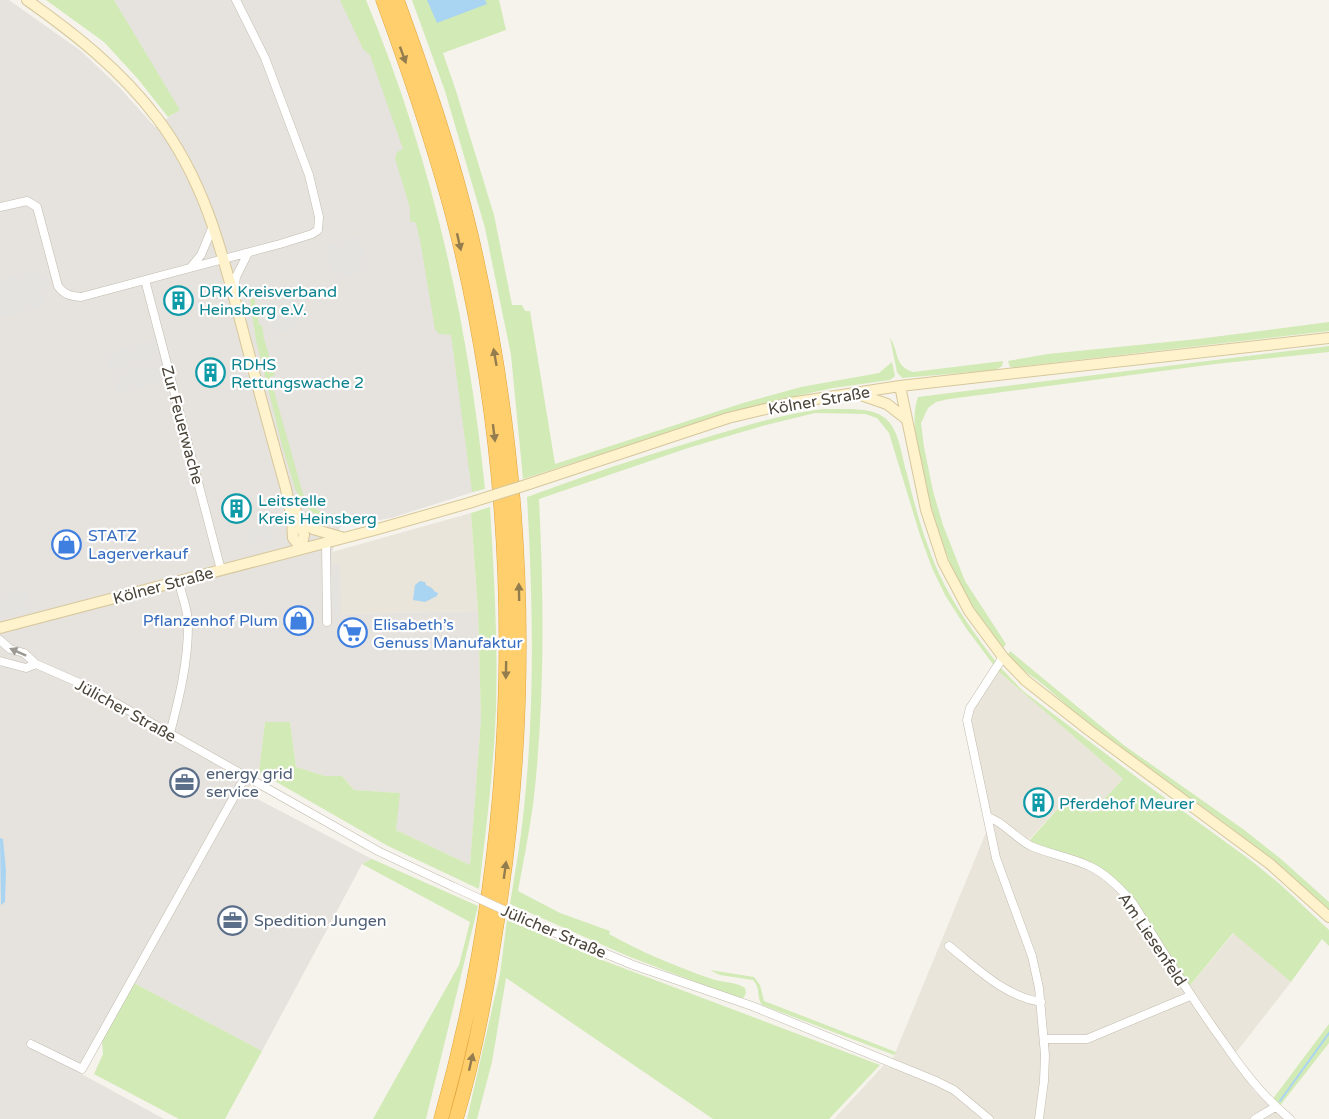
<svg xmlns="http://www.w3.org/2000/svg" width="1329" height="1119" viewBox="0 0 1329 1119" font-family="'Varela Round',sans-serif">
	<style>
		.residential { fill: #eae5da }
		.industrial { fill: #e6e2dd }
		.green { fill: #d2eab5 }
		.parking { fill: #e5e3e0 }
		.water { fill: #a9d4f2 }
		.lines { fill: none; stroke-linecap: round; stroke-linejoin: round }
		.stream { stroke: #a9d4f2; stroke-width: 2 }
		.street-casing { stroke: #c2bbae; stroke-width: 9 }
		.secondary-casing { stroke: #d6c79b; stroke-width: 12 }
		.highway-casing { stroke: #e0a43c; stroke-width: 15 }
		.street { stroke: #fff; stroke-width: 8 }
		.secondary { stroke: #fff3cd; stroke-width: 10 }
		.highway { stroke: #ffcf6e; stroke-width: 14 }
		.street-bridge-casing { stroke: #c2bbae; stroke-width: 9; stroke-linecap: butt }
		.secondary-bridge-casing { stroke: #d6c79b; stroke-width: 12; stroke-linecap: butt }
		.street-bridge { stroke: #fff; stroke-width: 8 }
		.secondary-bridge { stroke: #fff3cd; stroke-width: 10 }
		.oneway { fill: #937c4e }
		.oneway2 { fill: #9c9892 }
		.labels { text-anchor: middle; stroke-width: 4.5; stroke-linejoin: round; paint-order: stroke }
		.culture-label { font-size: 16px; fill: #0d838f; stroke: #fff; text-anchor: start }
		.street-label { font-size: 16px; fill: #4b4439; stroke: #fff }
		.shop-label { font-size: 16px; fill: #366cbe; stroke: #fff; text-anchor: start }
		.service-label { font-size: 16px; fill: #4e5e75; stroke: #fff; text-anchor: start }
	</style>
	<rect width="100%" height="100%" fill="#f6f3ec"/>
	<!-- residential -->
	<path class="residential" d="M471 513 478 611 340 614V565H332V552Z
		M998 671 1123 779 1091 813 1070 795 1025 844 1084 867 1112 885 1123 895 1187 989 1234 933 1291 982 1231 1059 1255 1092 1286 1119H834L884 1065 889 1068 987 830 971 721 974 708Z"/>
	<!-- industrial -->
	<path class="industrial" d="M0 0H9L81 51 120 88 155 127 179 110 114 0H360L429 192 480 490 391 518 340 527 332 552V564L340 565 341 614 478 611 481 719 470 865 396 830 399 793 354 790 342 776H325L296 767 290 722H265L259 772 246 793 372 859 362 864 262 1051 134 983 78 1072 164 1119H0Z"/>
	<!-- green -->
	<path class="green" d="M46 0H114L180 110 168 117 138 79 104 42Z
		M340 0H366C431 156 468 321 485 489L472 492 451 335 439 334 435 329 420 240 416 223 410 221V208L395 158 397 152 403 149 370 55 363 49Z
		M412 0H499L506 30 443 53 456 91 494 215 512 305H522L525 311H530L555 464 743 403 801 387 879 373 892 362 895 376 890 380 833 388 778 400 733 412 523 479 511 355 485 228 445 91Z
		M254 298 259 325H262L264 339 275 375 270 377 303 494 310 504 335 523 368 518V520L330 525 311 511 301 500 295 488 282 445 256 340 250 299Z
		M1329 322V331L1016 367H1010L1008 361 1048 354 1198 339Z
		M890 338C900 353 893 365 913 372L1003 361 1002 366 996 370 902 378 897 372Z
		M1329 346V352L1215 364 949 399 936 402 928 408 921 423 924 447 933 491 943 525 965 581 1006 644 1003 648 1000 646C954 587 935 534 921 461 916 441 911 417 918 397Z
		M823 409C843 410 875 405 889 422 900 435 902 458 907 474 913 499 920 525 929 549 944 592 970 628 997 663L995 667 966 628 945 595 932 568 920 535 889 433 877 418 865 414 815 413 766 425 688 448 539 499C544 601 545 704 533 805 529 834 523 863 518 891L560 913 610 931 609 934C641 952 675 966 709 978 721 983 735 981 745 988L746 993 744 997 740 999 630 957 510 904C515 872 521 840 524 808 535 705 533 601 527 497 583 476 640 457 698 440 738 428 781 414 823 409Z
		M490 507C494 574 498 640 496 707 494 768 486 829 479 889L388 846 259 772 265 722H290L296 767 325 776H342L354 790 400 793 396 830 470 865 481 719 478 611 471 513Z
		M1010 651 1125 746 1243 829 1281 859 1329 902V911C1261 843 1179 792 1102 734 1082 719 1064 703 1046 687 1033 676 1018 668 1008 655Z
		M1001 668 1023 691 1139 779 1253 862 1282 886 1329 930V946L1322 939 1291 982 1233 933 1187 989 1159 942 1108 875 1029 841 1070 795 1091 813 1123 779 998 671Z
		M372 859 478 906 426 1119H373L459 965 470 922 362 864Z
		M507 920 594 957 880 1065 829 1119H713L506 978 492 1062 477 1119H467L500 974Z
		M710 970 754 977 760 985 764 1001 896 1052 894 1055 762 1005C756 997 761 988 753 980L720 975Z
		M134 983 262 1051 225 1119H179L94 1074 103 1054 102 1041Z
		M1329 1024V1043L1279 1107 1272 1100Z"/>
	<!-- parking -->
	<path class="parking" d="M360 236 370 269 334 280 324 247Z
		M37 269 39 276 46 274 50 289 43 291 47 306 0 318V279Z
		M291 295 300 326 274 334 265 302Z
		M157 339 162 357 109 372 104 353Z
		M162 360 167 381 118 394 112 373Z
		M270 524 275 538 247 546 244 531Z
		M332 572H340V614H332Z
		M26 588 32 610 0 619V595Z"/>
	<!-- water -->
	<path class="water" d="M427 0H485L487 4 437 23Z
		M420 581 425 582 426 585 432 588 434 591 438 593 437 596 425 602 413 600 415 585Z
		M0 838 3 839 6 871 5 902 1 905Z"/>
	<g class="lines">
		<!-- stream -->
		<path class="stream" d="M1280 1101 1329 1033"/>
		<defs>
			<path id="street" d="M0 207 27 201 37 207 58 286C64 295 71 296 81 297L280 244 312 234 318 230 319 217 309 175 265 58 236 0
				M191 267 201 255 213 226
				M145 280 221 570
				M234 291 236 277 248 253
				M326 542 327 622
				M0 640 10 649 24 653 36 664 84 685 378 851 454 887
				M1003 657 970 708 967 720 996 858 1032 956 1039 988 1045 1055 1044 1081 1039 1119
				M0 661 26 668 36 664
				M170 733C179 699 188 663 188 626 189 610 181 596 179 581
				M988 817C1004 822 1015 838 1031 846 1049 854 1070 857 1089 866 1105 873 1120 888 1132 902 1161 948 1189 995 1222 1040 1242 1069 1262 1096 1290 1119
				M534 924 633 965 752 1006 936 1081 954 1090 989 1119
				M949 946C978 969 1004 996 1041 1002
				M1044 1039H1087L1190 996
				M31 1044 82 1069 245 777
				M1255 1119 1275 1107"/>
			<path id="secondary" d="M27 0C75 34 121 70 157 118 205 181 222 252 242 327 256 381 271 435 286 489L292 519 293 538 301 548
				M900 386 926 510 943 562 969 611 1003 657 1025 680 1090 731 1270 864 1329 917
				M858 394 887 404 905 418
				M529 484 728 418 790 403 900 386 1329 338
				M293 503 304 535 301 548
				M301 519 313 529 341 537
				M0 628 378 529 469 503"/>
			<path id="highway" d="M383 0C412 79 439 158 459 240 528 527 521 835 441 1119
				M397 0C425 77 452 155 471 235 522 453 533 673 501 895 490 970 478 1046 456 1119"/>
		</defs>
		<!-- street casing -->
		<use href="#street" class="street-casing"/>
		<!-- secondary casing -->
		<use href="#secondary" class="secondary-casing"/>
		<!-- highway casing -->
		<use href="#highway" class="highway-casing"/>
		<!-- street -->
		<use href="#street" class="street"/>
		<!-- secondary -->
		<use href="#secondary" class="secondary"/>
		<!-- highway -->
		<use href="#highway" class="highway"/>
		<defs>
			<path id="street-bridge" d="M454 887 534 924"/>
			<path id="secondary-bridge" d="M469 503 529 484"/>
		</defs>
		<!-- street-bridge casing -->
		<use href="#street-bridge" class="street-bridge-casing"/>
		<!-- secondary-bridge casing -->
		<use href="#secondary-bridge" class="secondary-bridge-casing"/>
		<!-- street-bridge -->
		<use href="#street-bridge" class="street-bridge"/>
		<!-- secondary-bridge -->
		<use href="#secondary-bridge" class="secondary-bridge"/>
	</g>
	<!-- one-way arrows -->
	<defs><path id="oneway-solid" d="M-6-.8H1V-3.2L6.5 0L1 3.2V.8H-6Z" transform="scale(1.5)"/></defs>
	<g class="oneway">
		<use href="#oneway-solid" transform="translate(403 55) rotate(70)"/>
		<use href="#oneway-solid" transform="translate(459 242) rotate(77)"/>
		<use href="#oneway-solid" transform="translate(495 357) rotate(-100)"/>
		<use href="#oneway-solid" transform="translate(494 433) rotate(83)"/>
		<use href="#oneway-solid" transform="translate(519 592) rotate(-91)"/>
		<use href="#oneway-solid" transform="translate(506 670) rotate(91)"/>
		<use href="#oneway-solid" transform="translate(505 870) rotate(-82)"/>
		<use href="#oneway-solid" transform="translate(471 1062) rotate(-77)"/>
	</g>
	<use class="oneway2" href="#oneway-solid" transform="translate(18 652) rotate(-156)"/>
	<!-- icons -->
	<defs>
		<symbol id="building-ring" viewBox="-11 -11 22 22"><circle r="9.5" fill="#fff" stroke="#0f9aa8" stroke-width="1.5"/><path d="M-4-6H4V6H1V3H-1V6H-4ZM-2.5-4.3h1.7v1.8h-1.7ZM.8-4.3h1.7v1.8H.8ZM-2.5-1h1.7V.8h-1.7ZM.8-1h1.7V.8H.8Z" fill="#0f9aa8"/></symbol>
		<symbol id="shop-ring" viewBox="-11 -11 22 22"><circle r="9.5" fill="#fff" stroke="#3f7fe0" stroke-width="1.5"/><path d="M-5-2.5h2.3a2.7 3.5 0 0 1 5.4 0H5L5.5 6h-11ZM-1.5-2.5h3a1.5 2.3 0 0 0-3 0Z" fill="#3f7fe0"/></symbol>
		<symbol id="supermarket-ring" viewBox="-11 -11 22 22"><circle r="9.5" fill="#fff" stroke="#3f7fe0" stroke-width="1.5"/><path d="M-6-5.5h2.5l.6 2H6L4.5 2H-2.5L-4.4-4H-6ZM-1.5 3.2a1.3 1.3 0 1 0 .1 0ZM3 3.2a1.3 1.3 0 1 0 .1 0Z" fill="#3f7fe0"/></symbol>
		<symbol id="office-ring" viewBox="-11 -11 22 22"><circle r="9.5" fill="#fff" stroke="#5c6f8a" stroke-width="1.5"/><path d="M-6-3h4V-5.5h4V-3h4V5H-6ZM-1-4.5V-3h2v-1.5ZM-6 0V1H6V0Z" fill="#5c6f8a"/></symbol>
	</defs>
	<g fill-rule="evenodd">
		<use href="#building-ring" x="162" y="284" width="33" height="33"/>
		<use href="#building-ring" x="194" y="356" width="33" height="33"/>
		<use href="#building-ring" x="220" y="492" width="33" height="33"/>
		<use href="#shop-ring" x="50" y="528" width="33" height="33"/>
		<use href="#shop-ring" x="282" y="604" width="33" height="33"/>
		<use href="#supermarket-ring" x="336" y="616" width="33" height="33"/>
		<use href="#office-ring" x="168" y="766" width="33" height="33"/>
		<use href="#building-ring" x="1022" y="786" width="33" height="33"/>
		<use href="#office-ring" x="216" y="904" width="33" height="33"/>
	</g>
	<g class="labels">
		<!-- culture labels -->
		<g class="culture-label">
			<text x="199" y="297">DRK Kreisverband<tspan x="199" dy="18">Heinsberg e.V.</tspan></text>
			<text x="231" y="370">RDHS<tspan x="231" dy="18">Rettungswache 2</tspan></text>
			<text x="258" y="506">Leitstelle<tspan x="258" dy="18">Kreis Heinsberg</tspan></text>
			<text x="1059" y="809">Pferdehof Meurer</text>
		</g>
		<!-- street labels -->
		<g class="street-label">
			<text transform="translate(819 400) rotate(-10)" y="6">Kölner Straße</text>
			<text transform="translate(183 425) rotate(75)" y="6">Zur Feuerwache</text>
			<text transform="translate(163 585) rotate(-15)" y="6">Kölner Straße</text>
			<text transform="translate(126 710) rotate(29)" y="6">Jülicher Straße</text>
			<text transform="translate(554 931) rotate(23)" y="6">Jülicher Straße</text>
			<text transform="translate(1153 939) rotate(56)" y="6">Am Liesenfeld</text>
		</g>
		<!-- shop labels -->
		<g class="shop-label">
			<text x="88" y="541">STATZ<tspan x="88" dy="18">Lagerverkauf</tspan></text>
			<text x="278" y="626" text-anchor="end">Pflanzenhof Plum</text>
			<text x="373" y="630">Elisabeth’s<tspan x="373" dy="18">Genuss Manufaktur</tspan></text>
		</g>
		<!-- service labels -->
		<g class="service-label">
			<text x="206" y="779">energy grid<tspan x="206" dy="18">service</tspan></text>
			<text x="254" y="926">Spedition Jungen</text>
		</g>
	</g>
</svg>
